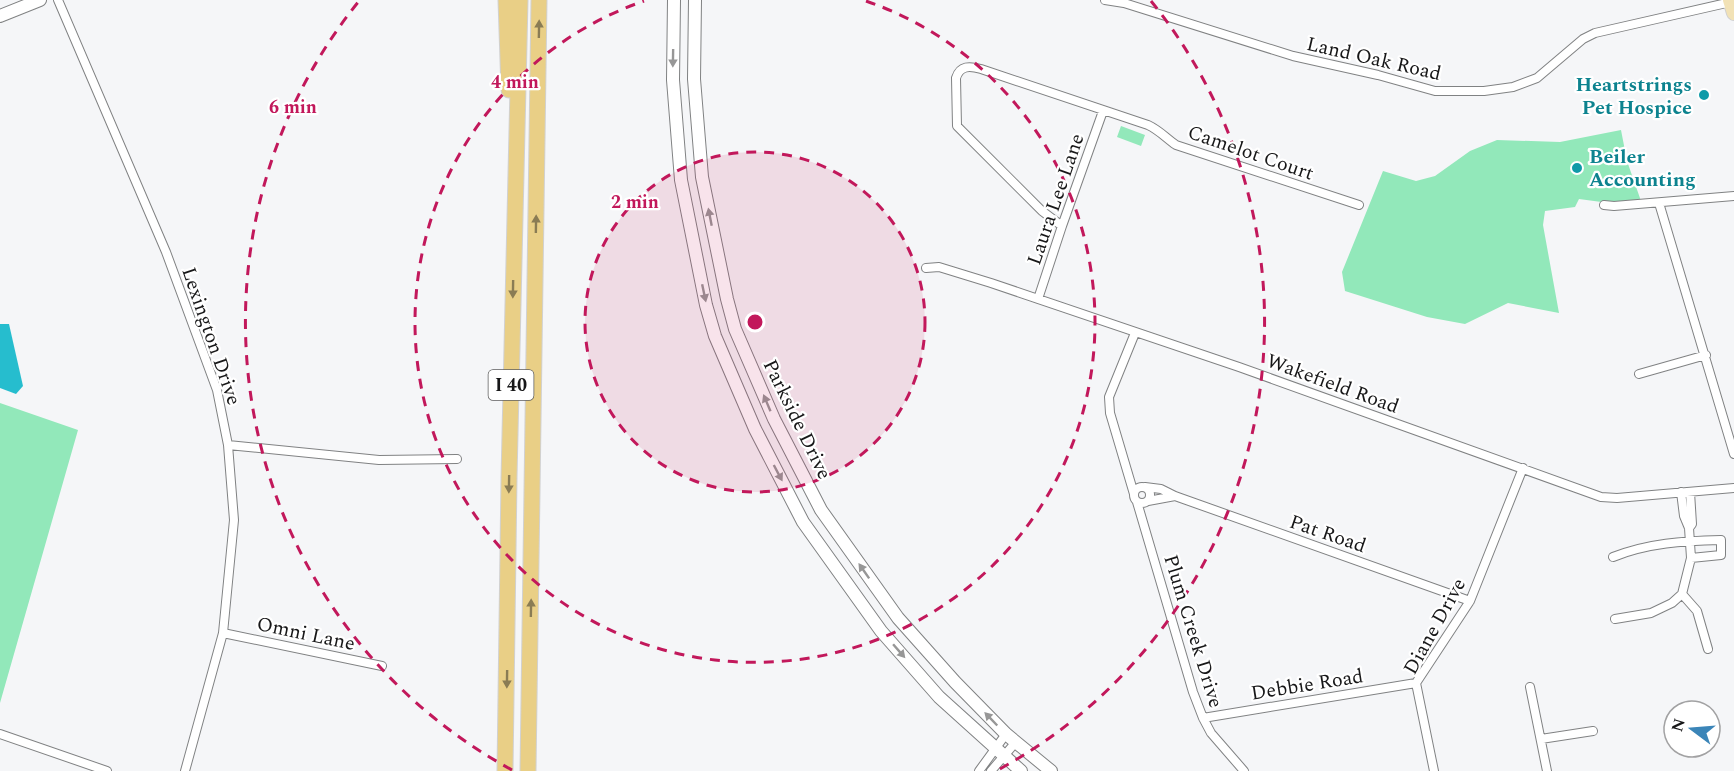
<svg xmlns="http://www.w3.org/2000/svg" width="1734" height="771" viewBox="0 0 1734 771" font-family="Spectral,serif">
	<style>
		.green { fill: #92e8ba }
		.water { fill: #26bdce }
		.lines { fill: none; stroke-linecap: round; stroke-linejoin: round }
		.street-casing { stroke: #808283; stroke-width: 10 }
		.secondary-casing { stroke: #808283; stroke-width: 14 }
		.primary-casing { stroke: #d1d1d1; stroke-width: 16 }
		.highway-casing { stroke: #d1d1d1; stroke-width: 17 }
		.street { stroke: #fff; stroke-width: 8 }
		.secondary { stroke: #fff; stroke-width: 12 }
		.primary { stroke: #f2e2b6; stroke-width: 14 }
		.highway { stroke: #e9cf86; stroke-width: 15 }
		.oneway { fill: #8a7c54 }
		.oneway2 { fill: #979797 }
		.ring { fill: none; stroke: #c2185b; stroke-width: 3; stroke-dasharray: 10 8 }
		.culture-dot { fill: #0f9aa8; stroke: #fff; stroke-width: 2 }
		.labels { text-anchor: middle; stroke-width: 4.5; stroke-linejoin: round; paint-order: stroke }
		.shield { fill: #fff; stroke: #5d5d5d; stroke-width: 1.5 }
		.shield-label { font-size: 18px; font-weight: bold; fill: #171718 }
		.street-label { font-size: 20px; fill: #171718; stroke: #fff }
		.culture-label { font-size: 20px; font-weight: bold; fill: #0d838f; stroke: #fff; text-anchor: end }
		.centre { fill: #c2185b; stroke: #fff; stroke-width: 3 }
		.ring-label { font-size: 18px; text-anchor: middle; font-weight: bold; fill: #c2185b; stroke: #fff; stroke-width: 4.5; stroke-linejoin: round; paint-order: stroke }
	</style>
	<rect width="100%" height="100%" fill="#f5f6f8"/>
	<!-- green -->
	<path class="green" d="M1121 126 1145 135 1141 146 1117 137Z
		M1621 130 1627 161 1641 201 1609 203 1579 199 1575 207 1545 211 1543 225 1559 313 1508 303 1465 324 1427 317 1345 291 1342 272 1383 171 1416 181 1435 176 1470 151 1497 140 1560 142Z
		M0 403 78 430 0 703Z"/>
	<!-- water -->
	<path class="water" d="M0 324H9L23 386 16 394 0 388Z"/>
	<g class="lines">
		<defs>
			<path id="street" d="M58 0 166 252 217 390 228 445 234 520 223 633 185 771
				M1105 0 1124 3 1293 56 1378 75 1435 91H1484L1513 87 1537 78 1583 39 1595 33 1731 2
				M1659 203 1734 454
				M1604 205 1614 206 1734 196
				M1062 226 1042 211 957 126 956 78C960 65 970 66 981 69L1148 125C1159 130 1166 138 1176 145L1359 205
				M926 268 939 267 991 283 1239 367 1601 497 1617 498 1734 488
				M1038 299 1062 226 1103 111
				M1639 374 1706 355
				M228 445 379 460 457 459
				M1134 495a8 8 0 1 1 16 0a8 8 0 1 1-16 0Z
				M1145 487 1161 489 1175 496 1470 601
				M1134 494 1110 413 1109 397 1135 333
				M1148 501 1175 496
				M1137 502 1193 692 1203 718 1211 733 1244 771
				M1689 528 1692 524 1690 492
				M1613 557C1648 543 1683 541 1721 540V555L1691 558
				M1682 594 1697 611 1708 649
				M1615 619 1651 613 1672 603 1682 594 1691 558 1689 528 1684 516 1681 492
				M223 633 382 666
				M1530 687 1547 771
				M1203 718 1416 683
				M0 734 107 771
				M1541 739 1593 731
				M979 771 1006 734
				M991 771 1015 743
				M1434 771 1416 683 1470 601 1523 468"/>
			<path id="secondary" d="M674 0 673 80 681 180 706 305 715 336 755 429 803 522 881 631 939 697 1021 771
				M695 0 694 79 702 177 727 299 735 329 774 419 821 510 898 618 955 682 1006 734 1051 771
				M0 16 40 0"/>
			<path id="primary" d="M1730 0 1734 13"/>
			<path id="highway" d="M506 0 509 90
				M505 771 509 478 520 0
				M528 771 539 0"/>
		</defs>
		<!-- street casing -->
		<use href="#street" class="street-casing"/>
		<!-- secondary casing -->
		<use href="#secondary" class="secondary-casing"/>
		<!-- primary casing -->
		<use href="#primary" class="primary-casing"/>
		<!-- highway casing -->
		<use href="#highway" class="highway-casing"/>
		<!-- street -->
		<use href="#street" class="street"/>
		<!-- secondary -->
		<use href="#secondary" class="secondary"/>
		<!-- primary -->
		<use href="#primary" class="primary"/>
		<!-- highway -->
		<use href="#highway" class="highway"/>
	</g>
	<!-- one-way arrows -->
	<defs><path id="oneway-solid" d="M-6-.8H1V-3.2L6.5 0L1 3.2V.8H-6Z" transform="scale(1.5)"/></defs>
	<g class="oneway">
		<use href="#oneway-solid" transform="translate(539 29) rotate(-89)"/>
		<use href="#oneway-solid" transform="translate(536 224) rotate(-89)"/>
		<use href="#oneway-solid" transform="translate(513 289) rotate(91)"/>
		<use href="#oneway-solid" transform="translate(509 484) rotate(91)"/>
		<use href="#oneway-solid" transform="translate(531 608) rotate(-89)"/>
		<use href="#oneway-solid" transform="translate(507 679) rotate(91)"/>
	</g>
	<g class="oneway2">
		<use href="#oneway-solid" transform="translate(673 58) rotate(91)"/>
		<use href="#oneway-solid" transform="translate(710 217) rotate(-101)"/>
		<use href="#oneway-solid" transform="translate(704 293) rotate(78)"/>
		<use href="#oneway-solid" transform="translate(767 403) rotate(-113)"/>
		<use href="#oneway-solid" transform="translate(778 473) rotate(62)"/>
		<use href="#oneway-solid" transform="translate(864 571) rotate(-125)"/>
		<use href="#oneway-solid" transform="translate(899 651) rotate(49)"/>
		<use href="#oneway-solid" transform="translate(991 719) rotate(-134)"/>
	</g>
	<!-- distance rings -->
	<circle cx="755" cy="322" r="170" fill="#c2185b" fill-opacity=".12"/>
	<g class="ring">
		<circle cx="755" cy="322" r="170"/>
		<path d="M866 1A340 340 0 1 1 644 1"/>
		<path d="M512 770A510 510 0 0 1 359 1M1151 1A510 510 0 0 1 998 770"/>
	</g>
	<!-- markers -->
	<g class="culture-dot">
		<circle cx="1704" cy="95" r="6"/>
		<circle cx="1577" cy="168" r="6"/>
	</g>
	<g class="labels">
		<!-- shield labels -->
		<rect class="shield" x="488.5" y="370" width="45" height="30" rx="4.5"/>
		<g class="shield-label">
			<text x="511" y="391">I 40</text>
		</g>
		<!-- street labels -->
		<g class="street-label">
			<text transform="translate(1374 58) rotate(13)" y="7">Land Oak Road</text>
			<text transform="translate(1251 152) rotate(19)" y="7">Camelot Court</text>
			<text transform="translate(1055 199) rotate(-71)" y="7">Laura Lee Lane</text>
			<text transform="translate(212 336) rotate(71)" y="7">Lexington Drive</text>
			<text transform="translate(1333 383) rotate(20)" y="7">Wakefield Road</text>
			<text transform="translate(798 419) rotate(64)" y="7">Parkside Drive</text>
			<text transform="translate(1328 533) rotate(19)" y="7">Pat Road</text>
			<text transform="translate(1434 626) rotate(-61)" y="7">Diane Drive</text>
			<text transform="translate(1194 631) rotate(73)" y="7">Plum Creek Drive</text>
			<text transform="translate(306 633) rotate(12)" y="7">Omni Lane</text>
			<text transform="translate(1307 684) rotate(-9)" y="7">Debbie Road</text>
		</g>
		<!-- culture labels -->
		<g class="culture-label">
			<text x="1692" y="91">Heartstrings<tspan x="1692" dy="23">Pet Hospice</tspan></text>
			<text x="1589" y="163" text-anchor="start">Beiler<tspan x="1589" dy="23">Accounting</tspan></text>
		</g>
	</g>
	<circle cx="755" cy="322" r="9" class="centre"/>
	<g class="ring-label">
		<text x="515" y="88">4 min</text>
		<text x="293" y="113">6 min</text>
		<text x="635" y="208">2 min</text>
	</g>
	<!-- north arrow -->
	<g transform="translate(1692 729) rotate(286)"><circle r="28" fill="#ffffff" stroke="#a2a2a3" stroke-width="1.5"/>
	<path d="M0-4.5L10 22L0 15L-10 22Z" fill="#3b85b8"/>
	<text y="-9" font-size="16" font-weight="bold" text-anchor="middle" fill="#171718">N</text>
	</g>
</svg>
